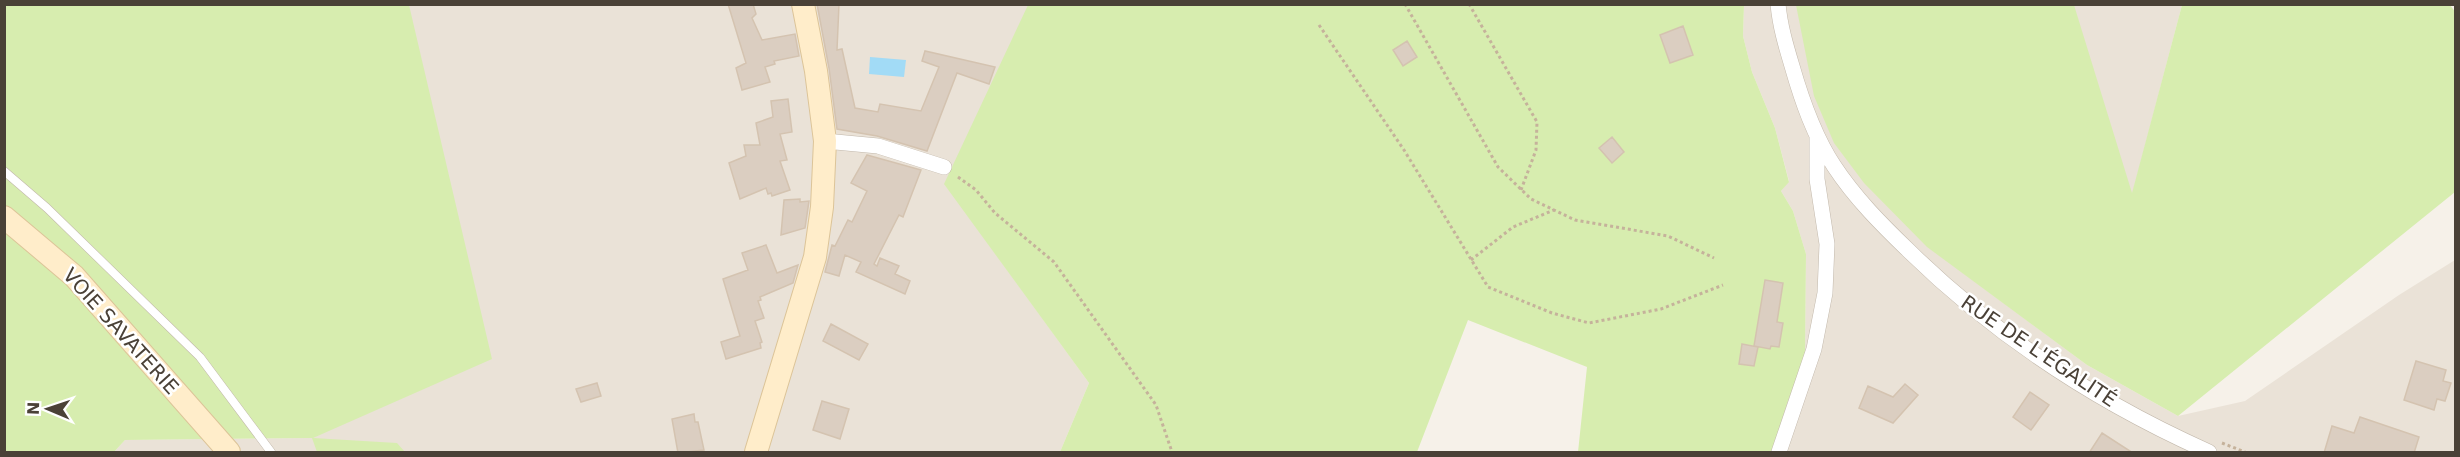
<svg xmlns="http://www.w3.org/2000/svg" width="2460" height="457" viewBox="0 0 2460 457" font-family="'DejaVu Sans',sans-serif">
	<style>
		.residential { fill: #eae2d7 }
		.green { fill: #d7edaf }
		.water { fill: #a2dbf6 }
		.building { fill: #dbcec1; stroke: #d4c3b0; stroke-width: 1.5 }
		.lines { fill: none; stroke-linecap: round; stroke-linejoin: round }
		.lane-casing { stroke: #c2b8ab; stroke-width: 9 }
		.street-casing { stroke: #c2b8ab; stroke-width: 16 }
		.secondary-casing { stroke: #dcc498; stroke-width: 24 }
		.path { stroke: #c5b29b; stroke-width: 3; stroke-dasharray: 3 3; stroke-linecap: butt }
		.lane { stroke: #fff; stroke-width: 8 }
		.street { stroke: #fff; stroke-width: 15 }
		.secondary { stroke: #ffedca; stroke-width: 22 }
		.labels { text-anchor: middle; stroke-width: 5; stroke-linejoin: round; paint-order: stroke }
		.street-label { font-size: 20px; fill: #4a4137; stroke: #fff }
	</style>
	<rect width="100%" height="100%" fill="#f6f1e9"/>
	<!-- residential -->
	<path class="residential" d="M409 5H1031L945 184 1089 383 1060 452H114L125 440 312 438Z
		M1744 5H2182L2132 195 1928 247 2087 365 2178 416 2245 401 2399 295 2455 260V452H1772L1788 401 1805 357 1806 254 1793 211 1781 191 1789 181 1775 128 1752 72 1743 36Z"/>
	<!-- green -->
	<path class="green" d="M4 5H409L492 359 313 438 397 443 405 452H317L312 438 125 440 114 452H5Z
		M1028 5H1744L1743 36 1752 72 1775 128 1789 182 1781 191 1793 211 1806 254 1805 357 1788 401 1772 452H1578L1587 367 1468 320 1417 452H1060L1089 383 944 184Z
		M1796 5H2074L2132 193 2182 5H2450L2456 13 2455 192 2178 416 2087 365 1927 247 1864 183 1834 143 1814 96Z"/>
	<!-- water -->
	<path class="water" d="M870 57 906 60 904 77 869 74Z"/>
	<!-- building -->
	<path class="building" d="M728 4H753L756 14 752 18 762 40 795 34 799 56 774 61 775 64 765 67 770 82 742 90 736 68 746 63Z
		M817 4H839L837 50 842 49 855 108 878 112 880 104 921 111 939 67 922 61 925 51 995 67 989 84 957 73 927 151 877 136 837 129 829 68Z
		M1683 26 1693 55 1670 63 1660 35Z
		M1407 41 1417 57 1403 66 1393 50Z
		M788 99 792 132 780 134 787 160 780 161 790 190 772 196 771 193 768 194 766 188 740 199 729 163 746 156 744 145H760L756 123 773 117 771 101Z
		M1612 137 1624 152 1612 163 1599 148Z
		M867 155 921 170 903 217 899 215 874 264 877 266 880 258 899 266 895 274 910 281 905 294 856 272 861 262 845 255 839 276 825 272 832 245 835 246 848 220 852 222 867 191 851 183Z
		M800 199V202L809 201 805 228 781 235 784 200Z
		M766 245 777 273 798 265 793 283 760 297 761 300 758 301 764 318 755 321 762 342 760 343 761 348 726 359 721 342 740 336 723 279 748 270 742 253Z
		M1765 280 1783 283 1777 322 1783 323 1779 347 1771 346 1770 349 1754 346Z
		M831 324 868 344 859 360 823 341Z
		M1742 344 1758 347 1754 366 1739 364Z
		M2416 361 2446 370 2443 381 2451 383 2445 401 2437 399 2434 410 2404 400Z
		M597 383 601 396 581 402 576 389Z
		M1905 384 1918 395 1893 423 1859 408 1868 386 1893 397Z
		M2030 392 2049 405 2031 430 2013 417Z
		M822 401 849 409 840 439 813 430Z
		M694 414 695 422H698L704 450 678 453 672 419Z
		M2360 417 2419 437 2414 453H2324L2332 426 2354 433Z
		M2102 433 2133 453H2089Z"/>
	<g class="lines">
		<defs>
			<path id="lane" d="M4 171 47 208 200 357 271 452"/>
			<path id="street" d="M1778 4C1780 26 1786 46 1792 66 1802 101 1814 136 1834 166 1855 198 1882 225 1909 251 1995 335 2099 403 2209 452
				M825 141 878 146 944 167
				M1779 452 1814 349 1825 293 1827 244 1817 179V136"/>
			<path id="secondary" d="M4 217 74 276 229 452
				M756 452 815 257 822 207 825 141 816 71 803 4"/>
		</defs>
		<!-- lane casing -->
		<use href="#lane" class="lane-casing"/>
		<!-- street casing -->
		<use href="#street" class="street-casing"/>
		<!-- secondary casing -->
		<use href="#secondary" class="secondary-casing"/>
		<!-- path -->
		<path class="path" d="M1405 4 1498 167 1531 199 1575 220 1668 236 1714 258
			M1469 4 1537 122 1536 150 1521 190
			M1319 25 1404 150 1488 287 1552 313 1589 323 1661 309 1723 285
			M958 177 976 190 995 213 1054 262 1156 405 1172 452
			M1471 260 1513 227 1554 210
			M2222 443 2245 452"/>
		<!-- lane -->
		<use href="#lane" class="lane"/>
		<!-- street -->
		<use href="#street" class="street"/>
		<!-- secondary -->
		<use href="#secondary" class="secondary"/>
	</g>
	<g class="labels">
		<!-- street labels -->
		<g class="street-label">
			<text transform="translate(121 331) rotate(48)" y="7">VOIE SAVATERIE</text>
			<text transform="translate(2039 351) rotate(34)" y="7">RUE DE L'ÉGALITÉ</text>
		</g>
	</g>
	<!-- border -->
	<rect width="2460" height="457" fill="none" stroke="#4a4137" stroke-width="12"/>
	<!-- north arrow -->
	<g transform="translate(48 409) rotate(272)" stroke="#ffffff" stroke-width="4.5" paint-order="stroke">
	<path d="M0-4.5L10 22L0 15L-10 22Z" fill="#4a4137"/>
	<text y="-9" font-size="16" font-weight="bold" text-anchor="middle" fill="#4a4137">N</text>
	</g>
</svg>
